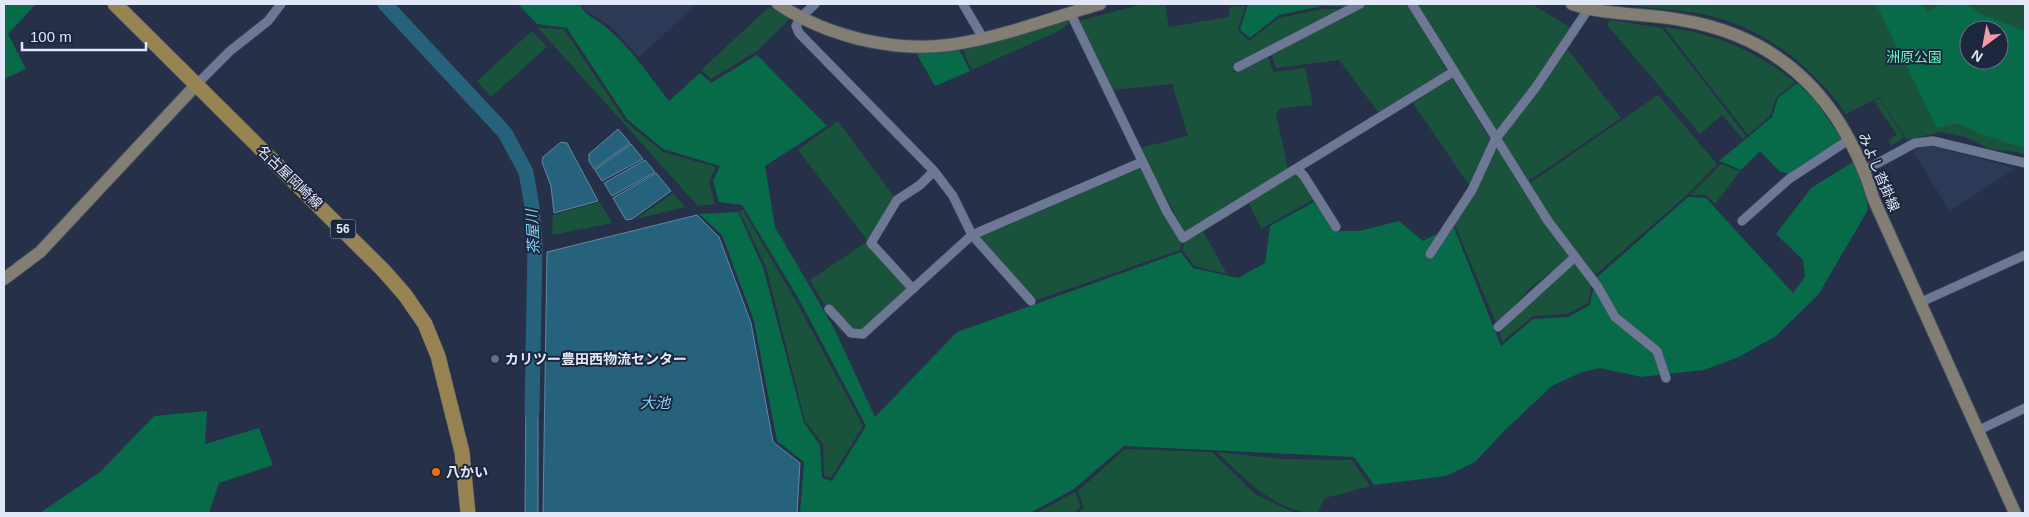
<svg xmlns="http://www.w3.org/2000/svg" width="2029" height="517" viewBox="0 0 2029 517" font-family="Helvetica,'Noto Sans JP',sans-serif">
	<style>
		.built { fill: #2d3a57 }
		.green { fill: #1a533b; fill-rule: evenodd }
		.forest { fill: #076a49; fill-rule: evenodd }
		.water { fill: #26627c; stroke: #5e8aa1 }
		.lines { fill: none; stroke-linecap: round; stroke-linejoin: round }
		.river { stroke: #26627c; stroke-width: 15 }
		.street-casing { stroke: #414a5d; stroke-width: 10 }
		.secondary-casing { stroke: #414a5d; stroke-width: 14 }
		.primary-casing { stroke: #414a5d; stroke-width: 16 }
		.street { stroke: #6d7994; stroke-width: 9 }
		.secondary { stroke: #837e74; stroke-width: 12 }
		.primary { stroke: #988453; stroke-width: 15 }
		.service-dot { fill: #5c6f8a; stroke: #1c263d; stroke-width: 2 }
		.food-dot { fill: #e8710a; stroke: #1c263d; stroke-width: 2 }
		.labels { text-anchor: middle; stroke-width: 4; stroke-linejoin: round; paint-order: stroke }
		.shield { fill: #1c263d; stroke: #a6aebf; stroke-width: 1 }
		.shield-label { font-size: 12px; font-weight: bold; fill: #e1e8f7 }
		.park-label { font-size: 14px; fill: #65f8ba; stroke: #1c263d }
		.street-label { font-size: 14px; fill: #e1e8f7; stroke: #1c263d }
		.poi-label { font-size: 14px; font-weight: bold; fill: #e1e8f7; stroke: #1c263d; text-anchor: start }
		.water-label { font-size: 15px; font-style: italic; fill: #86d3f8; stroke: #1c263d }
	</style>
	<rect width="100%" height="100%" fill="#263048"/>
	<!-- built -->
	<path class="built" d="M582 4H697L639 57 609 25 585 11Z
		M1925 147H1936L2016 168 1950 211 1912 150Z"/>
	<!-- green -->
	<path class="green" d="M1143 4H1165L1169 27 1229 17 1230 7 1245 6 1238 30 1249 41 1279 18 1322 9H1345L1233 65 1234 73 1268 56 1273 72 1305 68 1313 105 1281 108 1276 114 1288 169 1185 233 1140 148 1188 136 1172 84 1112 90 1078 21Z
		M1368 4H1407L1447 71 1378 112 1339 60 1276 68 1271 54Z
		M1415 4H1532L1572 29 1534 84 1496 132Z
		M1618 4H2025V155L2017 152 1989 149 1966 137 1940 132 1907 140 1879 97 1846 114C1812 66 1761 25 1702 14 1675 9 1646 8 1618 4ZM1969 30H1999V60H1969Z
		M769 7 790 19 757 51 711 79 701 70Z
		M1067 19 1069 23 1061 30 972 70 962 48Z
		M1610 20 1662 28 1746 136 1743 139 1722 115 1700 134 1607 25Z
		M1664 27C1717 34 1753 49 1795 82L1776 98 1770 116 1748 135Z
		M538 28 564 29 625 121 663 152 716 167 709 181 715 204 698 206Z
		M532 31 547 47 491 97 477 81Z
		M1566 47 1621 118 1527 182 1498 139Z
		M1452 78 1490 139 1469 185 1413 103Z
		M1658 95 1717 164 1687 195 1594 276 1551 221 1529 184Z
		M1879 98 1904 137 1891 146 1889 140 1897 135 1874 101Z
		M838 121 894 197 868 241 798 150Z
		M1495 144 1572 256 1531 287 1497 325 1452 219Z
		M1721 164 1740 171 1715 204 1706 195H1690Z
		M1141 168 1182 241 1180 250 1037 300 979 237Z
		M1296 173 1314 199 1261 229 1249 203Z
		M673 193 685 207 636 219Z
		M600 202 612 223 552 235 553 215Z
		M743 210 797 303 863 426 831 478 824 476 823 444 805 421 766 267 739 211Z
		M1202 230 1227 274 1194 266 1183 250 1184 241Z
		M865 243 909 289 861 331H840L810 280Z
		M1575 261 1592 282 1588 303 1567 314 1533 316 1502 342 1500 333 1528 302Z
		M1125 449 1212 452 1255 494 1294 513H1078L1084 508 1078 491Z
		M1217 452 1281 459 1352 460 1370 486 1325 498 1317 513C1276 513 1245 479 1217 452Z
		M1075 492 1081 507 1074 513H1037Z"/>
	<!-- forest -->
	<path class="forest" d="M4 4H36L8 34 26 69 4 79Z
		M518 4H580C585 17 598 19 608 29 632 49 650 77 669 101L700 73 711 83 757 55 827 126 765 166 775 227 834 328 875 417 957 332 1181 252 1193 268 1238 278 1265 263 1270 226 1314 202 1334 231H1359L1399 221 1423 241 1453 225 1501 346 1533 319 1568 317 1590 305 1595 279 1688 197 1706 198 1793 293 1805 277 1803 260 1776 234 1811 188 1853 162 1866 193 1868 210 1818 295 1776 336 1739 357 1704 370 1641 377 1600 368 1582 372 1552 386 1503 432 1475 462 1446 476 1374 485 1354 457 1124 446 1074 489 1030 513H800L804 462 777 441 754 321 722 235 699 214 738 212 763 267 804 423 820 445 822 478 832 481 866 426 800 301 742 205 719 202 713 181 720 166 663 149 627 119 567 28 537 24Z
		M1248 4H1353L1347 7 1322 6 1279 15 1250 38 1240 30Z
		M1876 4H1921L1928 12 1941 4H1966L1979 13 2025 31V148L1986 136 1956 123 1937 128ZM1969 30H1999V60H1969Z
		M959 49 970 71 935 86 916 53Z
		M1797 83 1815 100 1843 141 1789 174 1779 171 1760 151 1741 170 1719 161 1772 117 1778 98Z
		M207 411 205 444 259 428 273 465 219 483 209 513H40L100 472 154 416Z"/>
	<!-- water -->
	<path class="water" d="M618 129 630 143 594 169 589 161V154Z
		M561 142 567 143 598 201 554 213 551 186 542 162 543 157Z
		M631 144 643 159 602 181 595 170Z
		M645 160 655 172 612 196 604 183Z
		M656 173 671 191 632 219 626 220 613 198Z
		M697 215 719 237 751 323 773 442 800 463 797 513H543L547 252Z
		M526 392 538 393V513H525Z"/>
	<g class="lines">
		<!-- river -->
		<path class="river" d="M385 4 505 133 526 172 532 207 535 246 532 412"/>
		<defs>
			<path id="street" d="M815 4 800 18 796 26 799 33 934 171 953 196 972 235 1031 301
				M963 4 983 38
				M1412 4 1548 221 1598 287 1615 317 1657 351 1666 378
				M1070 12 1167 212 1183 238 1453 72
				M1238 67 1360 4
				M196 85 230 51 268 21 281 4
				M1297 169 1304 176 1336 227
				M1865 170 1915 143 1933 141 2025 163
				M1742 221 1789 179 1850 139
				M1430 254 1472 190 1495 140 1536 87 1589 8
				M913 289 871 243 897 200 920 185 934 171
				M1919 303 2025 255
				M829 309 851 333 863 334 972 235 1142 162
				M1498 327 1575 257
				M1977 431 2025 408"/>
			<path id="secondary" d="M778 4C827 36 890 52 949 45 1000 38 1051 18 1100 4
				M1572 4C1607 16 1645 13 1681 20 1784 37 1844 102 1874 200L2015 513
				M4 279 40 252 196 85"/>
			<path id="primary" d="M115 4 384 271 405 295 425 324 438 356 462 452 468 513"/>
		</defs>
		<!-- street casing -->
		<use href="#street" class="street-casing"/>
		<!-- secondary casing -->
		<use href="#secondary" class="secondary-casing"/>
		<!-- primary casing -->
		<use href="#primary" class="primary-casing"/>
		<!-- street -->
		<use href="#street" class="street"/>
		<!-- secondary -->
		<use href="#secondary" class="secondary"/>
		<!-- primary -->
		<use href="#primary" class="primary"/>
	</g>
	<!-- markers -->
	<circle class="service-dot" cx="495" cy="359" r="5"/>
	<circle class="food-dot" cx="436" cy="472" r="5"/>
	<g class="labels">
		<!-- shield labels -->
		<rect class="shield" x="330.5" y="219.5" width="25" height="19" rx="4"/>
		<g class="shield-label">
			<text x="343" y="233">56</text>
		</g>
		<!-- park labels -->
		<g class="park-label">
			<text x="1914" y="62">洲原公園</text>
		</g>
		<!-- street labels -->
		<g class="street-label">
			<text transform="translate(1879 172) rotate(67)" y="5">みよし沓掛線</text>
			<text transform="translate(290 177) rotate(44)" y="5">名古屋岡崎線</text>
		</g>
		<!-- poi labels -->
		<g class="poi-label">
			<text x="505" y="364">カリツー豊田西物流センター</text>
			<text x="446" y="477">八かい</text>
		</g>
		<!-- water labels -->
		<g class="water-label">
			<text transform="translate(533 232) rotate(-93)" y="5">茶屋川</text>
			<text x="655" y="408">大池</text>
		</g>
	</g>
	<!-- border -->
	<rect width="2029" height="517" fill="none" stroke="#e1e8f7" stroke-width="10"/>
	<!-- north arrow -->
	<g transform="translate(1984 45) rotate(212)"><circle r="24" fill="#1c263d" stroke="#6b7487"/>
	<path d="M0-4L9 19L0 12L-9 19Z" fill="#f39aa7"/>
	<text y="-8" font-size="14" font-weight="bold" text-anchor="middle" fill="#e1e8f7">N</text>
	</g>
	<!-- scale -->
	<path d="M22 42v8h124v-8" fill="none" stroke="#e1e8f7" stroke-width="2.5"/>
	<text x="30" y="42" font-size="15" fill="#e1e8f7" stroke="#1c263d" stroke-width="4" paint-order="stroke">100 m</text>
</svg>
